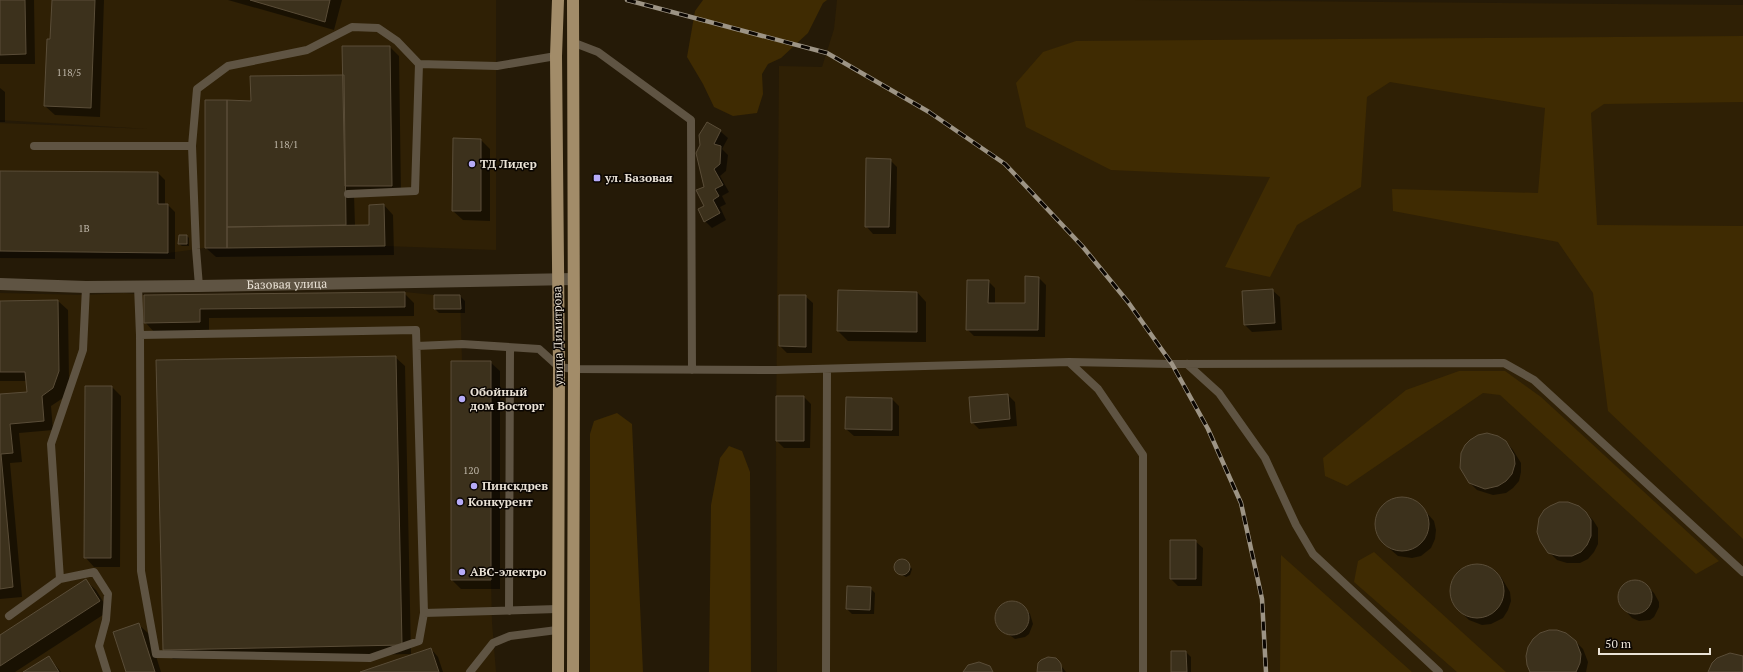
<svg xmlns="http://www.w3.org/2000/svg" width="1743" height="672" viewBox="0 0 1743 672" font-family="'PT Serif',serif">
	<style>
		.built { fill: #2f2005 }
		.green { fill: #3f2b02 }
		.shadow { fill: #0007 }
		.building { fill: #3c311c; stroke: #5a4d38 }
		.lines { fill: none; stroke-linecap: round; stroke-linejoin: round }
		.lane { stroke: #5f5443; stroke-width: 8 }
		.street { stroke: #5f5443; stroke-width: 12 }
		.primary { stroke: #a28c69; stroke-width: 12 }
		.rail-casing { stroke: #9d9485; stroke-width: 4.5 }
		.rail { stroke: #0b0602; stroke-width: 3; stroke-dasharray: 9; stroke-linecap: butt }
		.poi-dot { fill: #b6abf8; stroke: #0b0602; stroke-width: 1.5 }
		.labels { text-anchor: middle; stroke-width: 3; stroke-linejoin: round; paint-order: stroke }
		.number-label { font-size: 10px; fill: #beb6a8 }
		.poi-label { font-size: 12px; font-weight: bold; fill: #eae2d6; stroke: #0b0602; text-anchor: start }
		.street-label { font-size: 12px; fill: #eae2d6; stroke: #0b0602 }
	</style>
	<rect width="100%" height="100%" fill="#251a07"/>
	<!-- built -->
	<path class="built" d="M0 0H496V250L385 246 205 248 168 253 0 251V123L149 129 0 120Z
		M837 0H1135L1743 5V672H777L776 441 779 66 822 67 834 29Z
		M405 292 434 295H460L462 360 491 361V580L492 622 496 672H0V293L85 295 124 293 144 295Z"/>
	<!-- green -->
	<path class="green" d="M703 0H827L823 3 808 33 781 58 768 64 762 74 763 94 757 113 733 116 714 107 703 84 687 57 695 11Z
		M1743 36V102L1604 104 1591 113 1597 225 1743 226V539L1608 411 1593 293 1558 242 1393 211 1392 189 1538 193 1545 108 1390 82 1367 97 1361 187 1297 225 1270 277 1225 267 1270 177 1111 170 1026 127 1016 83 1043 52 1076 41Z
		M1459 371H1505L1541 397 1719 561 1696 574 1500 395 1483 393 1347 486 1325 476 1323 458 1406 390Z
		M617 413 632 424 643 672H590V434L594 421Z
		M729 446 742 451 750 472 751 672H709L711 505 720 458Z
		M1374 552 1506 672H1457L1354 582 1358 561Z
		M1281 555 1412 672H1280Z"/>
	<!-- shadow -->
	<path class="shadow" d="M0 0H34L35 64H0Z
		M53 0H104L100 117 55 115 45 106 51 40Z
		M228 0H342L334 30Z
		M390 47 399 56 401 195H354L355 226H371L384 205 393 215 394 255 216 257 206 248 252 102 345 76Z
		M0 88 5 92V122H0Z
		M720 131 728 138 722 149 728 155 726 171 720 176 729 192 722 196 726 204 720 207 726 220 712 228 705 221V187L697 153Z
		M481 140 490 149V221L463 220 453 211Z
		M890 160 897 167 896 234H873L866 226Z
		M0 172 158 173 165 180V205H168L175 212V259L0 258Z
		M187 236 189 238V246H182L179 244Z
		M1039 278 1046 285 1045 337 974 336 967 329 988 281 995 288V304H1026Z
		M1272 290 1280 297 1282 330 1252 332 1245 325Z
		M839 291 917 292 926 302V342L848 341 838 331Z
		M404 293 414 303V316L209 318V331L154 332 145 322V296Z
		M460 296 465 301V313H439L435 309Z
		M805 296 813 303 812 353H787L780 346Z
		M58 301 68 310 69 381 63 398 51 406 53 430 19 433 22 462 10 463 22 597 0 599V395L29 392 27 381H0V302Z
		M395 357 405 366 411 654 173 659 164 650Z
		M490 362 500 371V589H461L452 580Z
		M112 387 121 396 120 567H94L85 557Z
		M1008 395 1015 402 1017 426 979 429 972 422Z
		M804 397 811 404 810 448H784L777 441Z
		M892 399 899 406V436H854L846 429Z
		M1506 442 1513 450 1521 463V472L1519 481 1513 488 1506 493 1493 495 1477 490 1470 483Z
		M1399 497 1408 498 1417 502 1434 521 1436 530 1435 539 1431 548 1421 556 1412 558 1398 556 1383 543 1376 531 1377 515 1382 507 1389 501Z
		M1586 513 1593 520 1598 528V544L1594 552 1588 559 1580 563H1567L1557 560 1549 552Z
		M1195 541 1203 548 1202 586H1178L1171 579Z
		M900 561H905L912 569 910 575 906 577 897 572 895 568 896 563Z
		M1478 564 1493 569 1501 577 1510 592 1511 601 1508 610 1503 618 1491 624 1482 625 1469 620 1455 606 1450 593 1453 578 1459 570 1467 566Z
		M86 581 96 590 109 611 15 672H0V636Z
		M1631 581H1636L1646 585 1654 593 1659 602V607L1654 617 1650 620 1639 621 1632 618 1622 607 1619 597 1623 587Z
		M848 588H870L875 593 874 614H852L847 609Z
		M1007 602H1012L1022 605 1030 614 1033 624 1029 634 1025 637 1015 639 1000 628 996 618 999 609Z
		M139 625 149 634 161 672H127Z
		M1575 641 1583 649 1588 662 1586 672H1531Z
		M431 649 438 657 443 672H363Z
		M1186 652 1191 657V672H1172Z
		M49 657 61 672H25Z
		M1058 662 1066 672H1038Z"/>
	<!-- building -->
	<path class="building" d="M0 0H25L26 54 0 55Z
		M52 0H95L91 108 44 106 47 39H50Z
		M250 0H330L325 22Z
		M342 46H390L392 186H345Z
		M344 75 346 225 227 227V100L251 101 250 76Z
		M205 100H227V248H205Z
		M707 122 721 130 714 144 721 146 720 164 714 169 723 185 715 189 719 196 713 200 720 213 704 222 698 209 704 206 696 190 704 187 696 153 700 145 699 135Z
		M453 138 481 139V211H452Z
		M866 158 891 159 889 227H865Z
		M0 171 158 172V204H168V253L0 251Z
		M384 204 385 246 227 248V227L369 225V205Z
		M179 235H187V244H178Z
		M1025 276 1039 277 1038 330H966L967 280H989L988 303H1025Z
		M1273 289 1275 323 1244 325 1242 291Z
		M838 290 917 292V332L837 331Z
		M405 292V307L200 309V322L144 323V295Z
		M434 295H460L461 309H434Z
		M779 295H806V347L779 346Z
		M58 300 59 371 53 388 42 396 44 421 10 424 13 453 1 454 13 587 0 589V394L27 392 25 372H0V301Z
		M396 356 402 645 163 650 156 360Z
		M451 361H491V580H451Z
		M85 386H112L111 558H84Z
		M1008 394 1010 419 971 423 969 397Z
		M776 396H804V441H776Z
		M846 397 892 398V430L845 429Z
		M1487 433 1498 436 1506 441 1514 455 1515 464 1512 474 1506 481 1498 486 1485 489 1469 483 1460 468 1461 453 1465 445 1470 440 1478 435Z
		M1375 524a27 27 0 1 1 54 0a27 27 0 1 1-54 0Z
		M1559 502H1568L1579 506 1586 512 1591 520V536L1587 545 1581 552 1572 556H1559L1548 553 1540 541 1537 532 1539 518 1544 510 1550 506Z
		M1170 540H1196V579H1170Z
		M894 567a8 8 0 1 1 16 0a8 8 0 1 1-16 0Z
		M1450 591a27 27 0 1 1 54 0a27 27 0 1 1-54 0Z
		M86 579 100 601 0 666V635Z
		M1618 597a17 17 0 1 1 34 0a17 17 0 1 1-34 0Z
		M847 586 871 587 870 610 846 609Z
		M995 618a17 17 0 1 1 34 0a17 17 0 1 1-34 0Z
		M139 623 155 672H126L113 632Z
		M1549 630H1557L1566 633 1576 641 1581 654 1580 663 1576 672H1530L1527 665 1526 656 1528 647 1533 639 1540 633Z
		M431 648 439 672H360Z
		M1171 651H1186L1187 672H1171Z
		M1730 653 1743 656V672H1708L1712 663 1717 658Z
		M49 656 59 672H23Z
		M1048 657 1056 658 1059 661 1061 664 1062 672H1037L1038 663 1041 660Z
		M979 662 990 666 993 672H963L968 665Z"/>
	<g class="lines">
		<!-- lane -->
		<path class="lane" d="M572 42 598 52 691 120 692 370
			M34 146H192
			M348 194 415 191 419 64 497 66 556 56
			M138 286 140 335
			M199 286 196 249 192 146 197 89 228 66 307 50 352 27 378 28 397 41 419 64
			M417 346 462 344 539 349 559 367 574 369 776 370 1069 362 1098 389 1143 455V672
			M1069 362 1172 364 1504 363 1534 380 1743 572
			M1187 364 1219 393 1265 458 1296 525 1313 554 1439 672
			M60 579 94 572 108 594 106 620 99 646 107 672
			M509 611 510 348
			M424 613 419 641 370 658 156 654 141 571 140 335 416 330 424 613 557 609
			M9 616 60 579 51 444 83 350 86 287
			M470 672 493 643 510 636 557 630
			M826 672 827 369"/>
		<!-- street -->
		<path class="street" id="s1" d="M0 284 86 287 199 286 573 279"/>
		<!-- primary -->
		<path class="primary" d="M558 0 556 56 559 367 558 672
			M573 0 574 369 573 672"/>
		<defs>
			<path id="rail" d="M627 0 827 53 929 112 1005 164 1083 247 1128 302 1172 364 1208 429 1241 503 1262 599 1266 672"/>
		</defs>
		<!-- rail casing -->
		<use href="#rail" class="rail-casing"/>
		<!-- rail -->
		<use href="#rail" class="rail"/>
	</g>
	<!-- markers -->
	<g class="poi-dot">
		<circle cx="472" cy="164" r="4"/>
		<rect x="593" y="174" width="8" height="8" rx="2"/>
		<circle cx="462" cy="399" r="4"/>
		<circle cx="474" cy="486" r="4"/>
		<circle cx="460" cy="502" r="4"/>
		<circle cx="462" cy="572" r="4"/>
	</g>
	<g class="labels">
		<!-- number labels -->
		<g class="number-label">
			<text x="69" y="76">118/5</text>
			<text x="286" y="148">118/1</text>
			<text x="84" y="232">1В</text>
			<text x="471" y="474">120</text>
		</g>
		<!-- poi labels -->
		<g class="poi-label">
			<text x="480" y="168">ТД Лидер</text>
			<text x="605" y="182">ул. Базовая</text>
			<text x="470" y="396">Обойный<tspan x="470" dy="14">дом Восторг</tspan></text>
			<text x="482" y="490">Пинскдрев</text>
			<text x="468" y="506">Конкурент</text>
			<text x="470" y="576">АВС-электро</text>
		</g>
		<!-- street labels -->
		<g class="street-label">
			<text dy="4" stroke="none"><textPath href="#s1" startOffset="287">Базовая улица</textPath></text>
			<text transform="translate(558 336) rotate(-91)" y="4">улица Димитрова</text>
		</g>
	</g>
	<!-- scale -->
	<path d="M1599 648v6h111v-6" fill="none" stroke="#eae2d6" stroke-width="2"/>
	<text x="1605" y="648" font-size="12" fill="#eae2d6" stroke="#0b0602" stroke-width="3" paint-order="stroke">50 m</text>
</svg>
